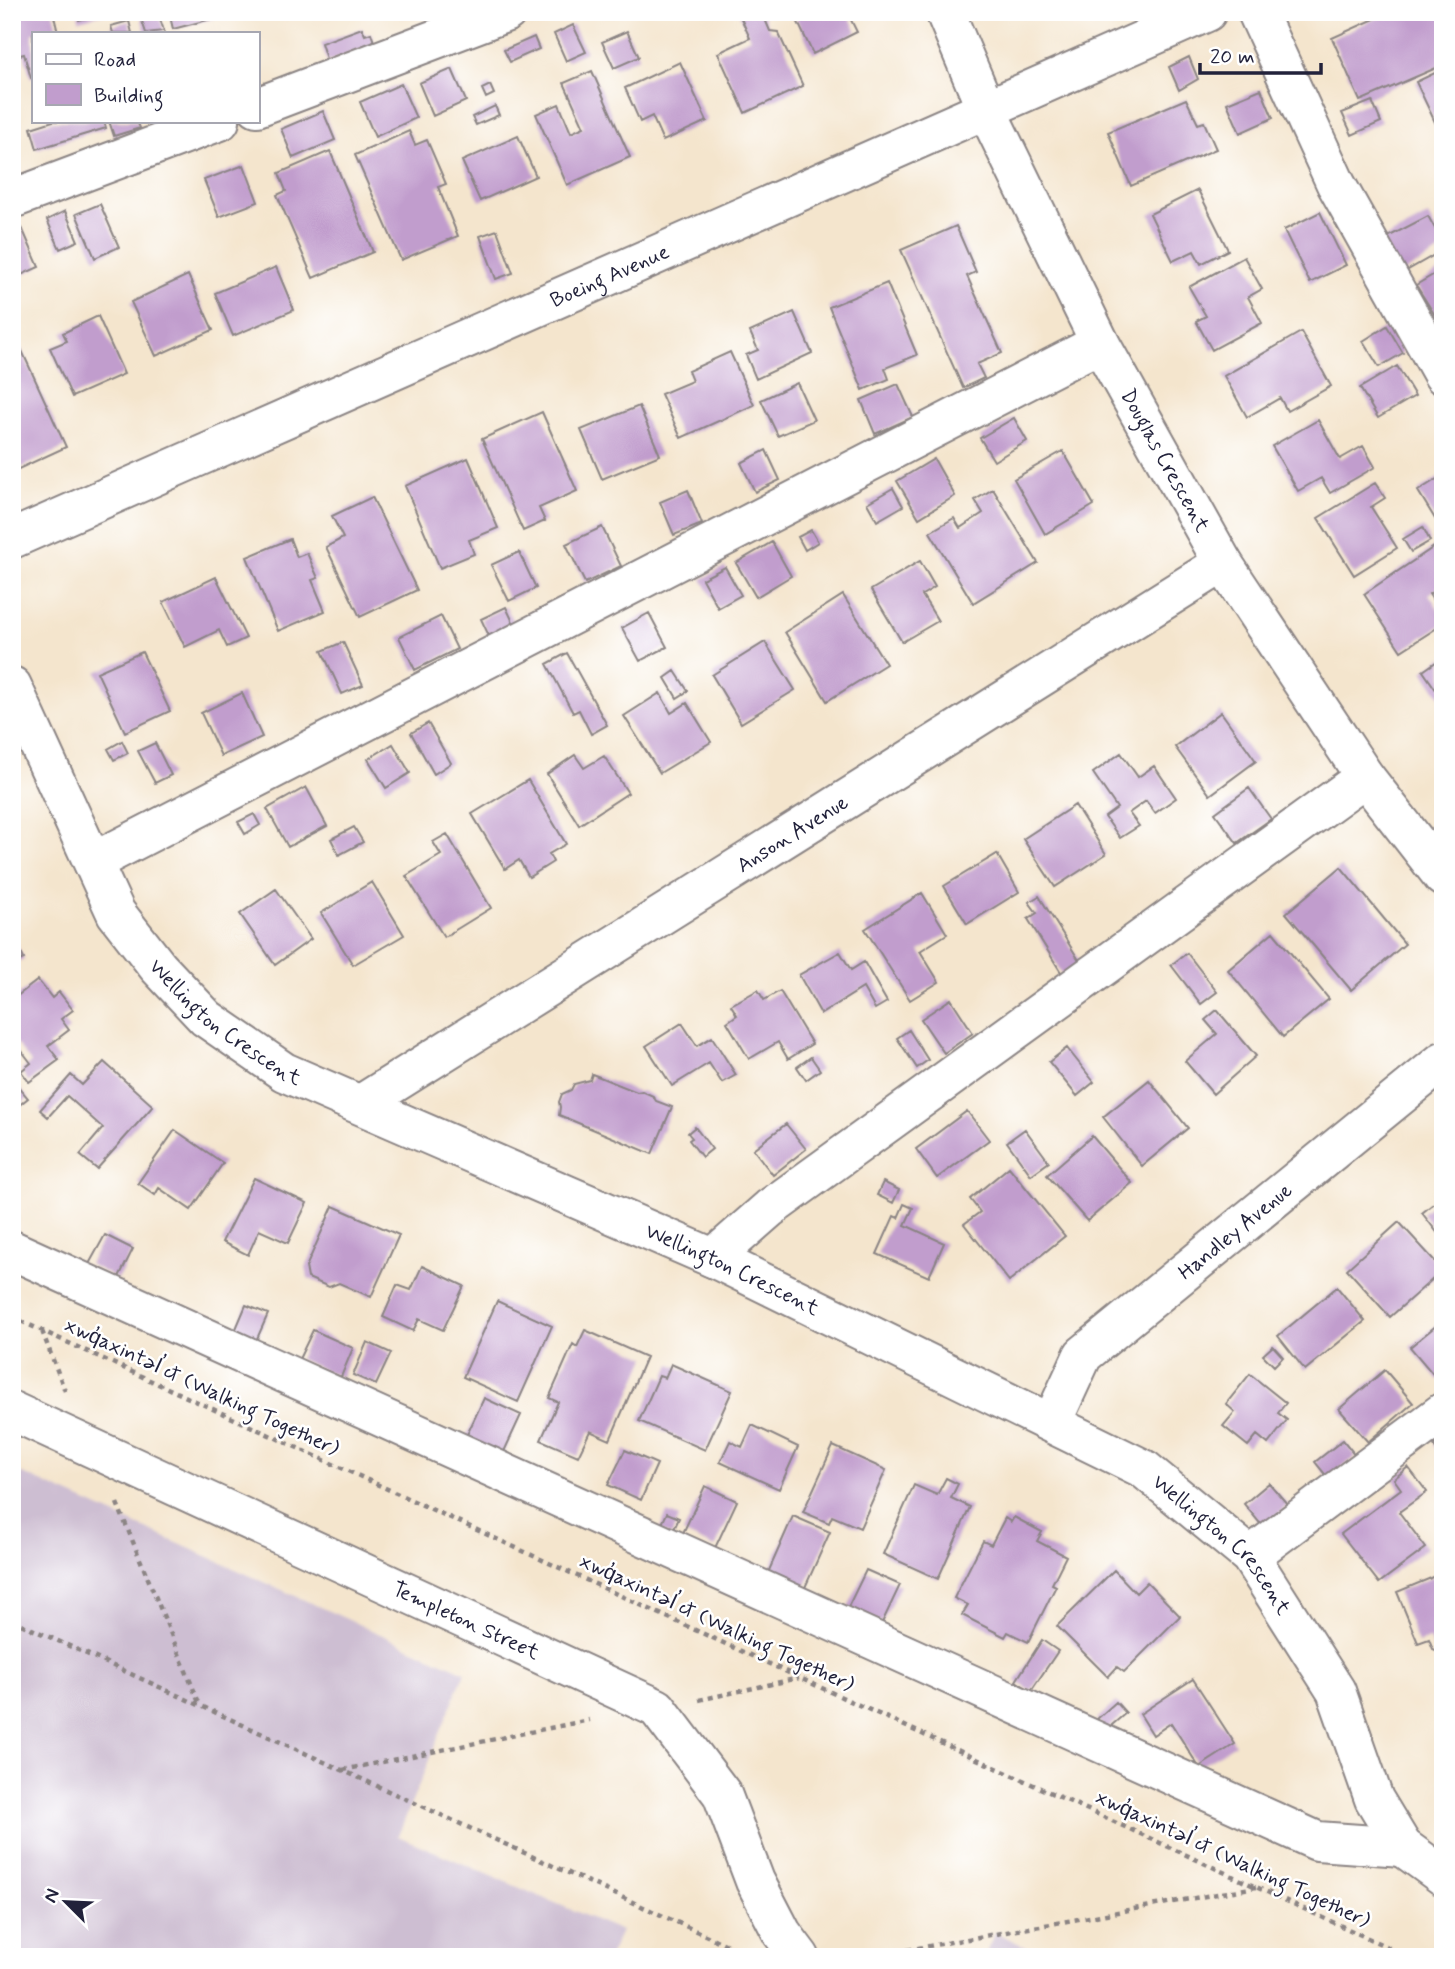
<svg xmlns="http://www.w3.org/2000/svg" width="1455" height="1969" viewBox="0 0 1455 1969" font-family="Mynerve,sans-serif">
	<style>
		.industrial { fill: #cdbed2 }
		.building { fill: #c19dcd }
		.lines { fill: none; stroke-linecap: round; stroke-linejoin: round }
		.minor-casing { stroke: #8b8484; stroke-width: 42 }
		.path { stroke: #8b8484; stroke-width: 4.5; stroke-dasharray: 5 5; stroke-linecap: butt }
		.minor { stroke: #fff; stroke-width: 38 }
		.labels { text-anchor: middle; stroke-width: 5; stroke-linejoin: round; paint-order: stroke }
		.street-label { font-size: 21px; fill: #22223b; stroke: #fff }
	</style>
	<rect width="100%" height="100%" fill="#fff"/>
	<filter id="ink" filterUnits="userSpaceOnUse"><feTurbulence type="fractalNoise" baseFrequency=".0143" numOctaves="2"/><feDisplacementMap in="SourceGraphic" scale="14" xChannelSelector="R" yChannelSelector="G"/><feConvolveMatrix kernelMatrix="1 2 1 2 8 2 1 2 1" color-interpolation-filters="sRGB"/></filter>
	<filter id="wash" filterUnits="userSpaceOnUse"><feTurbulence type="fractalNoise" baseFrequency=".00686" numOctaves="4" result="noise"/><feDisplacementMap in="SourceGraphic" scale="28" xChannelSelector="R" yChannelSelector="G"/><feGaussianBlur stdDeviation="1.57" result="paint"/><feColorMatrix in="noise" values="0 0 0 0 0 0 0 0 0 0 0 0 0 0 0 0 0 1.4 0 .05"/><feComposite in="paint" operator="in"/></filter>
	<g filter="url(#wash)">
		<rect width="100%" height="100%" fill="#f4e5cd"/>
		<!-- industrial -->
		<path class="industrial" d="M12 1469 465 1672 398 1836 621 1931 609 1957H12Z
			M995 1932 1047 1957H984Z"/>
		<g id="blocks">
			<!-- building -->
			<path class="building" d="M12 12H53L58 33H33V77L31 78 24 54 12 57Z
				M78 12H107V13L79 20Z
				M169 12H218L219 17 173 29Z
				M743 12H762L770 31 778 32 803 86 745 113 718 53 750 38 739 14Z
				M798 12H847L857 32 813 54 794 14Z
				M1390 12H1443V65L1360 101 1332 38Z
				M158 13 164 31 146 33 141 18Z
				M129 21 132 33H113L111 26Z
				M573 25 586 52 566 61 554 34Z
				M362 28 365 35 371 33 375 45 327 62 321 43Z
				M627 31 639 57 614 68 602 42Z
				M534 37 539 49 510 62 504 50Z
				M1189 57 1198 79 1179 90 1169 67Z
				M680 62 707 121 663 141 652 116 640 122 625 88Z
				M452 69 466 101 433 116 419 83Z
				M1443 69V139L1416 82Z
				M592 71 630 157 567 185 536 114 559 104 571 133 584 127 564 83Z
				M401 84 416 118 375 137 360 102Z
				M490 85 494 94 486 98 482 89Z
				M1261 89 1273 118 1240 133 1227 103Z
				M1186 99 1198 124 1204 122 1216 149 1131 186 1108 132Z
				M1372 101 1381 122 1352 135 1342 113Z
				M495 106 499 115 476 125 472 117Z
				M323 111 335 140 293 158 281 129Z
				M53 121H104L106 128 37 149 31 128Z
				M109 121H137L140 128 114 136Z
				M409 131 415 145 427 140 446 184 438 187 458 236 401 260 355 155Z
				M518 136 536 176 480 201 462 161Z
				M330 151 373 252 313 278 277 195 286 191 279 173Z
				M244 165 258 202 219 217 204 180Z
				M1198 190 1228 250 1201 264 1194 251 1173 261 1150 214Z
				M100 204 119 247 95 258 76 214Z
				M65 211 78 241 60 249 47 220Z
				M1320 212 1346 265 1310 283 1284 230Z
				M1428 216 1443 243V250L1399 275 1382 240Z
				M956 226 976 272 967 276 1002 353 977 364 984 378 963 388 901 250Z
				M22 228 39 267 12 279V232Z
				M497 230 513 273 496 279 480 236Z
				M1244 257 1262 289 1248 297 1262 323 1212 350 1196 321 1206 316 1189 287Z
				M276 267 294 310 233 336 215 293Z
				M1443 269V328L1416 285Z
				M188 275 213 330 156 356 131 302Z
				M887 283 917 355 885 368 889 379 863 390 829 307Z
				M794 312 812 353 756 379 746 355 758 350 750 332Z
				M98 316 124 374 72 397 50 348 67 341 63 333Z
				M1387 326 1403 353 1379 367 1363 341Z
				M12 329 66 447 12 472Z
				M1301 332 1331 386 1287 411 1280 398 1247 417 1224 376Z
				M730 352 754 405 681 438 661 394 692 381 688 371Z
				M1397 366 1415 396 1378 418 1360 388Z
				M797 383 814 420 778 436 761 400Z
				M898 384 913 417 875 434 861 400Z
				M639 406 660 455 602 479 581 430Z
				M542 412 577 491 539 508 545 521 523 531 482 439Z
				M1014 418 1027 441 994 461 980 438Z
				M1318 420 1340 459 1363 446 1375 467 1330 493 1321 478 1298 491 1272 446Z
				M766 450 780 480 755 492 741 463Z
				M1063 451 1094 505 1045 534 1014 479Z
				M468 458 498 528 469 540 474 554 440 568 405 486Z
				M934 459 955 496 919 518 897 481Z
				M1443 475V525L1440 527 1418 491Z
				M1375 483 1385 498 1371 507 1397 548 1354 575 1318 518Z
				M893 488 903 506 877 521 867 503Z
				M993 489 1038 563 973 603 930 532 954 518 960 528 983 513 975 500Z
				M688 490 702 524 674 535 660 502Z
				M372 497 417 590 360 617 326 547 343 538 332 516Z
				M602 527 621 566 585 583 566 544Z
				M1423 527 1430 541 1411 552 1403 539Z
				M811 530 818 542 805 550 798 537Z
				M290 539 297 557 307 553 318 578 312 580 325 611 278 631 247 557Z
				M772 542 791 576 756 597 736 563Z
				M1437 545 1443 554V585L1429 594 1443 616V624L1401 651 1364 594Z
				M519 552 536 588 509 601 491 565Z
				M920 561 935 587 922 595 938 621 902 642 871 590Z
				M725 567 741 595 718 608 702 579Z
				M216 577 246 638 227 647 219 630 185 647 163 602Z
				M843 595 886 664 827 701 785 632Z
				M506 607 514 624 489 636 481 619Z
				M649 613 667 647 640 661 622 628Z
				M441 616 457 649 415 670 399 637Z
				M343 642 363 685 342 694 322 651Z
				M765 642 795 690 741 723 712 675Z
				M142 652 170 711 125 732 97 672Z
				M567 653 607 725 591 734 579 710 573 713 547 664Z
				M1443 657V700L1423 671Z
				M675 671 688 691 677 698 665 678Z
				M242 693 262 737 221 756 201 713Z
				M660 693 671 713 687 703 711 742 660 773 624 716Z
				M1221 712 1256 761 1210 795 1175 747Z
				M428 723 451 763 434 774 411 733Z
				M122 741 128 753 114 760 108 749Z
				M155 743 171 775 155 783 138 751Z
				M393 744 410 773 386 788 368 759Z
				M1121 753 1138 777 1154 766 1176 798 1155 813 1146 801 1129 813 1139 826 1120 838 1105 817 1117 808 1093 773Z
				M575 755 584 768 604 756 628 793 579 825 547 774Z
				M528 780 566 844 549 854 553 862 529 877 519 860 505 869 472 814Z
				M306 787 327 826 288 847 267 809Z
				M1249 788 1271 819 1237 843 1215 813Z
				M1075 805 1106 854 1055 887 1023 839Z
				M254 814 260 825 245 834 238 822Z
				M354 827 363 842 339 855 331 839Z
				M447 834 491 908 444 937 406 876 441 855 433 842Z
				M997 854 1019 892 967 924 944 886Z
				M1341 867 1405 944 1351 990 1286 913Z
				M372 882 404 935 353 965 321 913Z
				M276 889 311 939 275 965 240 914Z
				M922 893 947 934 920 951 939 982 910 1000 865 929Z
				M1039 896 1082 965 1064 977 1028 919 1037 913 1029 902Z
				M1273 932 1329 999 1283 1037 1228 970Z
				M12 934 24 959 12 964Z
				M840 952 851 970 864 962 887 1002 875 1009 863 988 821 1014 799 975Z
				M1187 953 1217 992 1201 1004 1171 965Z
				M38 980 52 998 59 992 73 1010 61 1019 69 1030 48 1046 59 1060 29 1082 21 1071 31 1063 12 1038V1000Z
				M758 990 764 1000 780 991 812 1044 788 1059 778 1042 749 1059 727 1022 737 1015 731 1005Z
				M951 999 973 1033 944 1053 921 1019Z
				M1217 1010 1256 1056 1213 1094 1185 1061 1217 1034 1205 1020Z
				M682 1023 697 1046 712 1037 736 1075 722 1083 709 1063 672 1086 646 1046Z
				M909 1030 928 1060 917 1068 897 1038Z
				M1067 1048 1094 1082 1077 1096 1049 1062Z
				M811 1057 820 1070 806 1080 797 1067Z
				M104 1062 153 1106 97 1169 80 1155 103 1128 67 1096 48 1117 40 1110 71 1075 82 1085Z
				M592 1074 637 1092 642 1091 653 1096 656 1101 672 1107 652 1154 559 1115 560 1107 559 1102 562 1094 571 1090 574 1084 590 1080Z
				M1149 1080 1188 1128 1142 1166 1103 1117Z
				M16 1084 28 1098 12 1111V1088Z
				M967 1111 989 1140 937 1178 916 1149Z
				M786 1124 806 1149 773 1175 753 1149Z
				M695 1127 712 1149 702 1157 689 1140 692 1138 688 1133Z
				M1025 1129 1049 1162 1031 1175 1007 1142Z
				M175 1130 223 1163 191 1210 159 1188 155 1195 138 1183Z
				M1092 1136 1132 1183 1087 1221 1047 1175Z
				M1009 1167 1065 1236 1009 1281 964 1224 980 1212 970 1199Z
				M254 1178 307 1203 288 1243 259 1230 248 1255 222 1242Z
				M883 1182 899 1190 893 1203 877 1195Z
				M1443 1196V1240L1422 1213Z
				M904 1204 913 1208 905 1225 944 1243 929 1277 877 1254 894 1216 898 1218Z
				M333 1206 399 1235 371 1297 339 1283 329 1287 308 1278 306 1267Z
				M1399 1222 1443 1270 1390 1317 1347 1269Z
				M105 1235 133 1249 118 1279 89 1264Z
				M422 1266 464 1286 443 1330 419 1319 413 1331 383 1317 397 1285 411 1290Z
				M1337 1287 1365 1321 1305 1370 1278 1336Z
				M497 1301 552 1326 518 1402 463 1377Z
				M246 1305 268 1314 256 1341 235 1331Z
				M1443 1320V1376L1438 1380 1410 1347Z
				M313 1330 353 1348 341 1377 299 1359Z
				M585 1330 646 1357 610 1440 590 1431 578 1456 541 1440 558 1402 549 1398 573 1344 577 1347Z
				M367 1342 391 1353 376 1385 353 1375Z
				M1273 1346 1283 1357 1274 1366 1263 1355Z
				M671 1364 732 1391 705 1450 639 1421 659 1376 665 1378Z
				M1385 1370 1413 1403 1368 1442 1339 1409Z
				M1250 1374 1286 1403 1278 1413 1287 1420 1268 1444 1257 1435 1248 1446 1223 1426 1235 1412 1226 1404Z
				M484 1398 521 1415 502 1456 465 1439Z
				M752 1425 798 1447 779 1489 720 1462 730 1441 742 1447Z
				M1343 1440 1356 1456 1328 1478 1315 1462Z
				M1443 1441V1463L1434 1445Z
				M833 1446 886 1470 860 1528 832 1516 829 1523 803 1512Z
				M625 1450 657 1464 641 1500 608 1485Z
				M1408 1467 1427 1492 1399 1512 1426 1548 1379 1583 1341 1534 1401 1489 1394 1479Z
				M946 1478 958 1484 951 1498 970 1507 938 1579 883 1554 914 1485 937 1495Z
				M1269 1483 1288 1505 1263 1527 1244 1504Z
				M705 1486 737 1501 715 1548 683 1533Z
				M667 1513 679 1518 671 1536 659 1530Z
				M793 1516 830 1532 803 1592 767 1575Z
				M1014 1517 1042 1532 1037 1541 1066 1556 1052 1584 1056 1586 1028 1642 1008 1632 1005 1637 962 1615 968 1605 954 1598 983 1541 991 1545 1005 1518 1011 1522Z
				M866 1570 900 1585 882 1623 848 1607Z
				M1114 1570 1136 1593 1147 1582 1180 1616 1124 1672 1117 1667 1108 1677 1057 1626Z
				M1443 1573V1653L1433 1649 1429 1639 1418 1643 1397 1592Z
				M1042 1640 1058 1651 1031 1691 1016 1681Z
				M1193 1679 1235 1744 1199 1767 1171 1723 1153 1735 1140 1714Z
				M1116 1702 1126 1713 1106 1730 1097 1719Z"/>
		</g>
	</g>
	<g filter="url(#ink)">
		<use href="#blocks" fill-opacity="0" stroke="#8b8484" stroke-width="2"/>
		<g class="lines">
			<defs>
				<g id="minor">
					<path id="s1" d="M945 12 986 109 1100 343 1223 563 1365 777 1443 877"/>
					<path d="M1257 12 1336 184 1443 375"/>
					<path d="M257 107 507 12"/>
					<path d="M12 199 220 121"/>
					<path id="s2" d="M12 539 1207 12"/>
					<path id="s3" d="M12 686 116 913 158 967 206 1018 284 1072 713 1258 1144 1469 1250 1556 1336 1691 1374 1799 1403 1847 1443 1876"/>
					<path d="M93 862 1100 343"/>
					<path id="s4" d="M361 1104 1223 563"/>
					<path d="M12 1250 1317 1841 1403 1847"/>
					<path d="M713 1258 770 1208 1365 777"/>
					<path id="s5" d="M12 1411 657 1708 722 1794 755 1881 782 1933 800 1957"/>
					<path id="s6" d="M1052 1422 1083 1355 1443 1061"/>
					<path d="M1250 1556 1443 1412"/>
				</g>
			</defs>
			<!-- minor casing -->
			<use href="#minor" class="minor-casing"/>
			<!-- path -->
			<path class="path" d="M12 1317 1409 1957
				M42 1331 65 1391
				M117 1503 200 1705
				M12 1620 749 1955
				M699 1700 799 1678
				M343 1770 589 1720
				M868 1957 1256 1887"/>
			<!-- minor -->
			<use href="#minor" class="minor"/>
		</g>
	</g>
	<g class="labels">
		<!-- street labels -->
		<g class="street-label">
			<text dy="7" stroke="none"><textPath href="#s2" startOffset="653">Boeing Avenue</textPath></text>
			<text dy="7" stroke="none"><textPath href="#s1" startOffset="500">Douglas Crescent</textPath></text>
			<text dy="7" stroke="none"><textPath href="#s4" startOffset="509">Anson Avenue</textPath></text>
			<text dy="7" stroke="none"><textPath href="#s3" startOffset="406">Wellington Crescent</textPath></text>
			<text dy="7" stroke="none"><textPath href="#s6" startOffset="270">Handley Avenue</textPath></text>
			<text dy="7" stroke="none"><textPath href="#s3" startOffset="973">Wellington Crescent</textPath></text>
			<text transform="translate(202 1386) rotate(25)" y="7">xʷq̓axintəl̕ ct (Walking Together)</text>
			<text dy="7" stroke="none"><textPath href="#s3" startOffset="1540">Wellington Crescent</textPath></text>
			<text dy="7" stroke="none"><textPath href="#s5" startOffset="500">Templeton Street</textPath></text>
			<text transform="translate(717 1622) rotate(25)" y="7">xʷq̓axintəl̕ ct (Walking Together)</text>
			<text transform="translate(1233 1858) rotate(25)" y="7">xʷq̓axintəl̕ ct (Walking Together)</text>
		</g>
	</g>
	<!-- margin -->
	<rect width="1455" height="1969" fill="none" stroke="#fff" stroke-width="42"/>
	<!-- legend -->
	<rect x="32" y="32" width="228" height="91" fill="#ffffff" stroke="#a7a7b1" stroke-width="2"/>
	<rect x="46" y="54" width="35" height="10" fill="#ffffff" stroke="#a7a7b1" stroke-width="2"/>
	<text x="94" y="66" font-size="21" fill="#22223b">Road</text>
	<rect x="46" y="84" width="35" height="21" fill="#c19dcd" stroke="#a7a7b1" stroke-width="2"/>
	<text x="94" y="102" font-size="21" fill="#22223b">Building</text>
	<!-- north arrow -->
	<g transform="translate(66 1902) rotate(294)" stroke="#ffffff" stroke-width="5" paint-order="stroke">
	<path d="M0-5L12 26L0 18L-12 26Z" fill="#22223b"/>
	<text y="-10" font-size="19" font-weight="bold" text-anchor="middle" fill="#22223b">N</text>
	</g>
	<!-- scale -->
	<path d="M1200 63v10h121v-10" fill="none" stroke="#22223b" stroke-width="3.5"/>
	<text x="1210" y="63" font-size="21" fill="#22223b" stroke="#ffffff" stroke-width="5" paint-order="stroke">20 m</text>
</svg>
